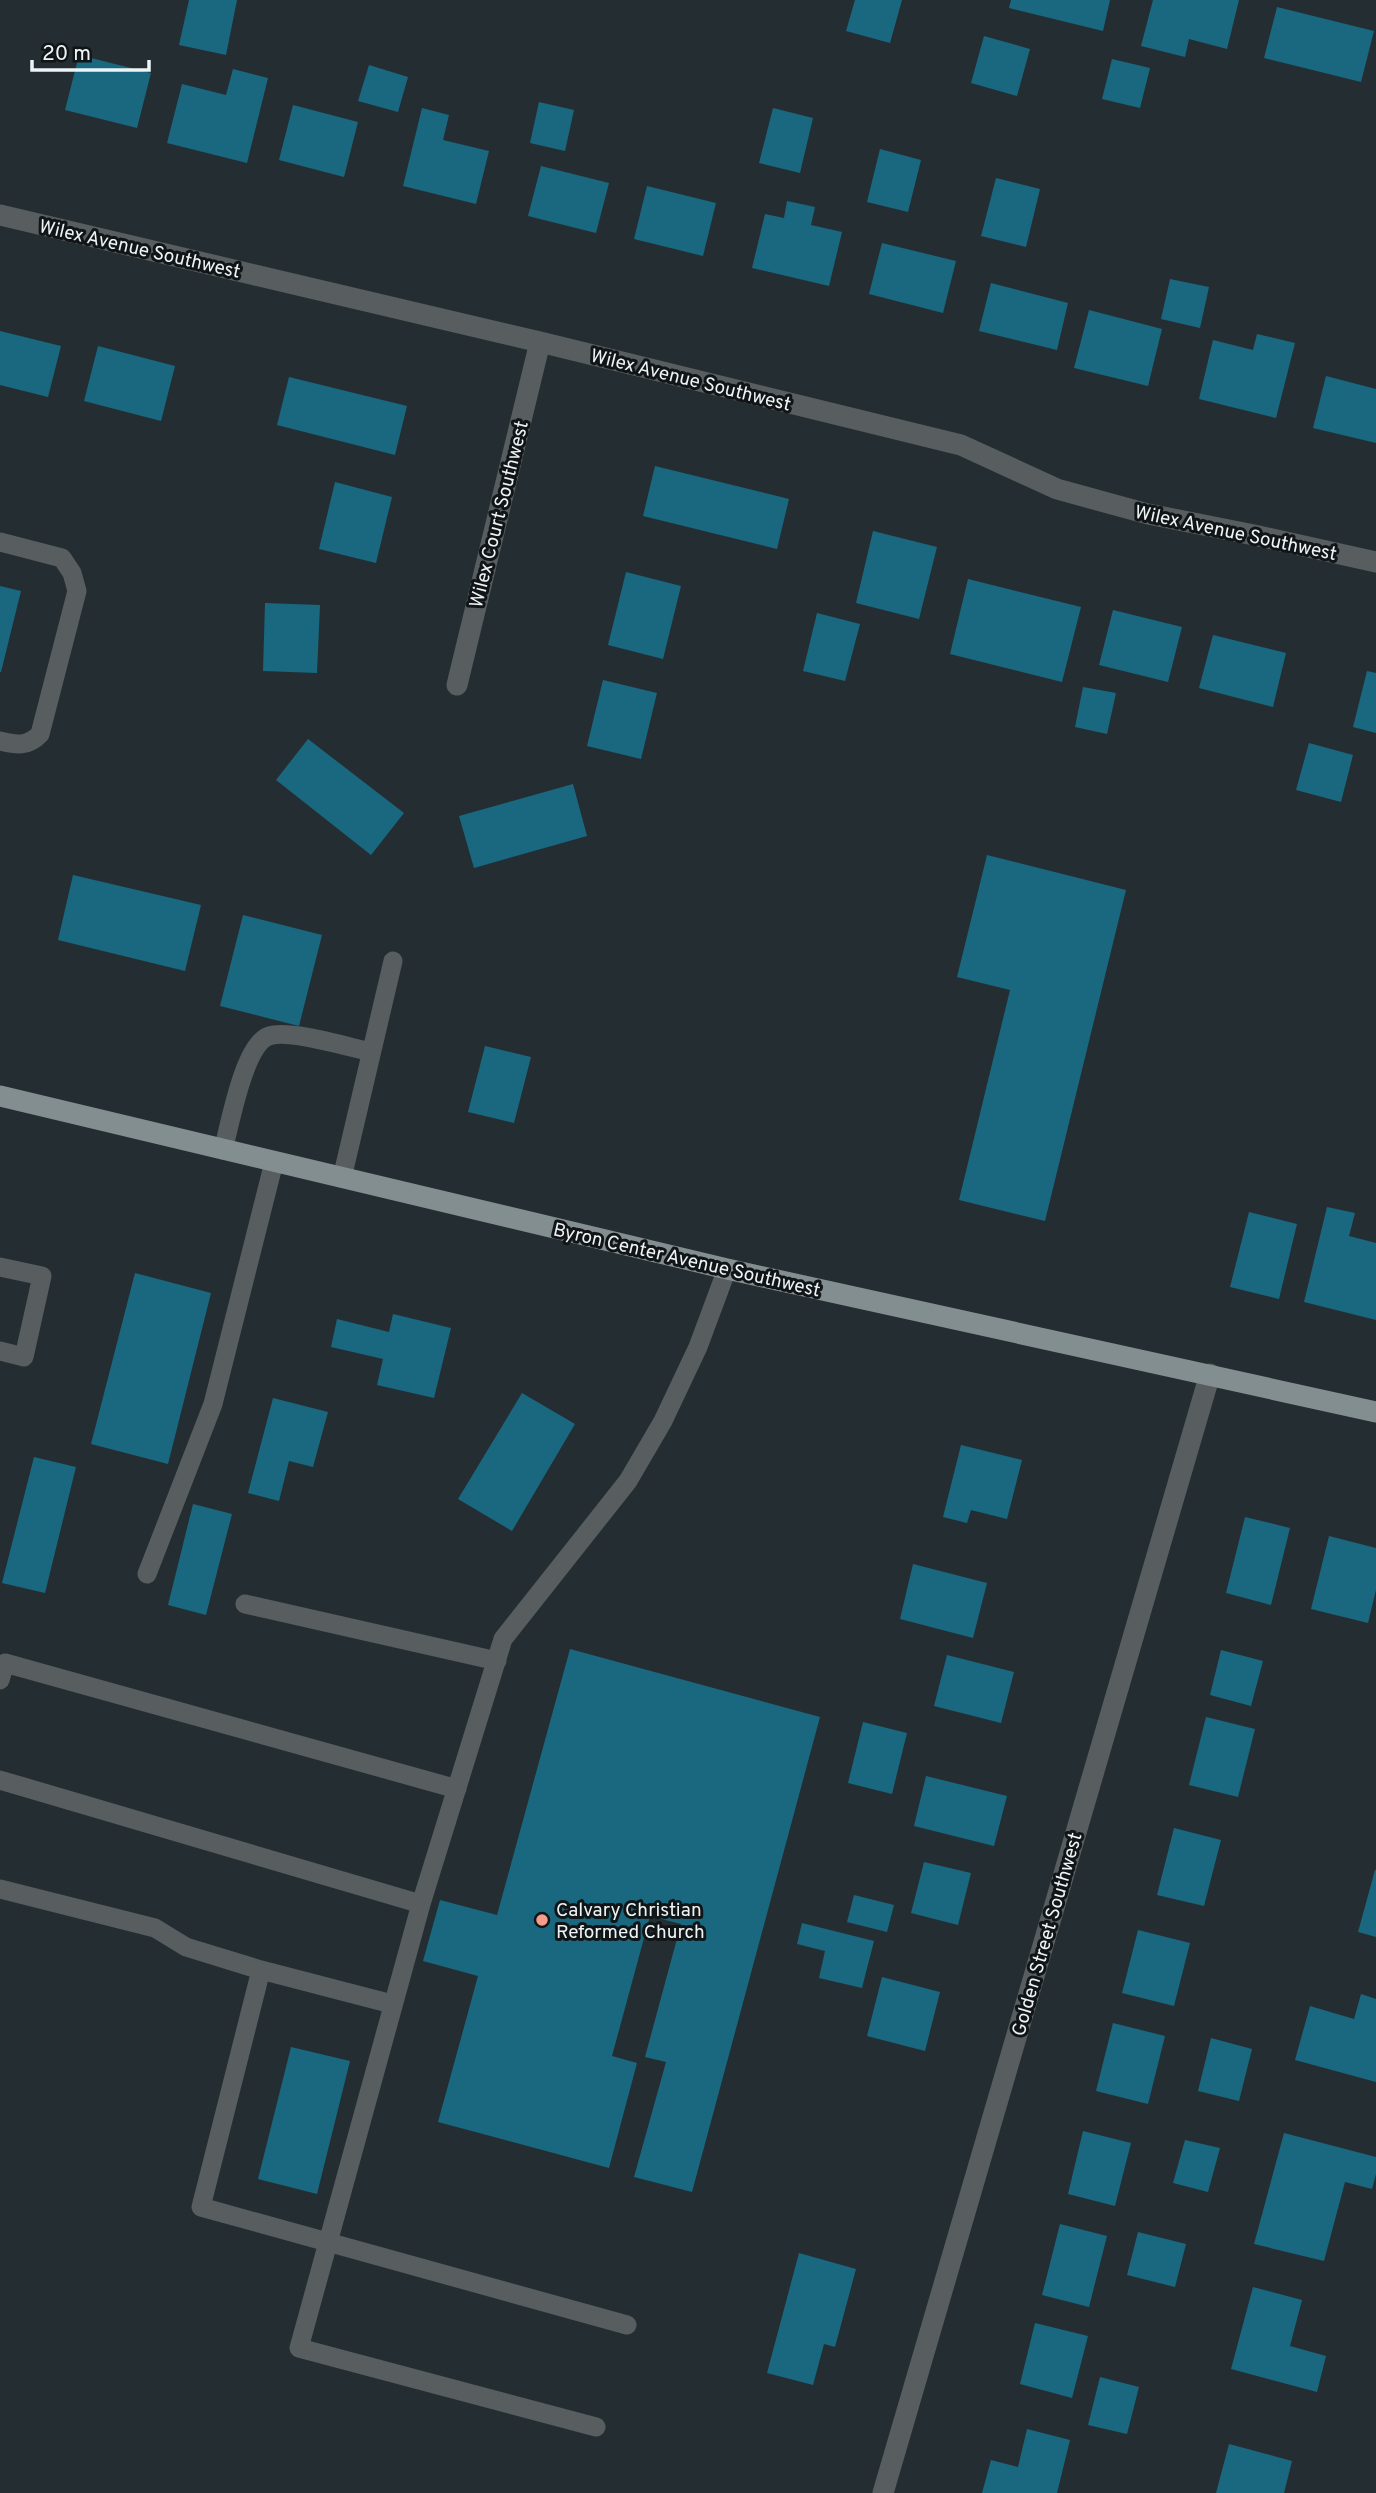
<svg xmlns="http://www.w3.org/2000/svg" width="1376" height="2493" viewBox="0 0 1376 2493" font-family="Overpass,sans-serif">
	<style>
		.building { fill: #196880 }
		.lines { fill: none; stroke-linecap: round; stroke-linejoin: round }
		.service { stroke: #585d5f; stroke-width: 19 }
		.minor { stroke: #585d5f; stroke-width: 21 }
		.primary { stroke: #838e91; stroke-width: 21 }
		.poi-dot { fill: #f49d8c; stroke: #111517; stroke-width: 2.5 }
		.labels { text-anchor: middle; stroke-width: 6; stroke-linejoin: round; paint-order: stroke }
		.street-label { font-size: 19px; fill: #edf4f6; stroke: #111517 }
		.poi-label { font-size: 19px; fill: #edf4f6; stroke: #111517; text-anchor: start }
	</style>
	<rect width="100%" height="100%" fill="#242e32"/>
	<!-- building -->
	<path class="building" d="M189 0H237L226 55 179 45Z
		M855 0H902L890 43 846 31Z
		M1011 0H1110L1103 31 1009 8Z
		M1153 0H1239L1227 49 1189 39 1185 57 1141 46Z
		M1277 7 1374 31 1361 82 1264 58Z
		M984 36 1030 49 1017 96 971 83Z
		M79 55 151 73 137 128 65 110Z
		M1112 59 1150 68 1140 108 1102 99Z
		M369 65 408 77 398 112 358 101Z
		M233 69 268 78 247 163 167 143 182 84 226 95Z
		M539 102 574 110 565 151 530 143Z
		M293 105 358 122 344 177 279 160Z
		M422 108 449 115 443 140 489 151 476 204 403 186Z
		M773 108 813 118 800 173 759 163Z
		M880 149 921 160 908 212 867 202Z
		M541 166 609 183 596 233 528 216Z
		M996 178 1040 189 1026 247 981 236Z
		M647 186 716 203 703 256 634 239Z
		M787 201 815 207 811 225 842 232 829 286 752 268 765 214 784 218Z
		M882 243 956 261 943 313 869 294Z
		M1170 279 1209 287 1200 328 1161 319Z
		M991 283 1068 303 1057 350 979 331Z
		M1089 310 1162 329 1148 386 1074 368Z
		M0 331 61 346 48 397 0 385Z
		M1257 334 1295 343 1276 418 1199 399 1213 340 1253 350Z
		M98 346 175 366 161 421 84 401Z
		M1326 376 1376 389V443L1313 428Z
		M289 377 407 406 395 455 277 425Z
		M655 466 789 499 777 549 643 516Z
		M335 482 392 497 376 563 319 549Z
		M873 531 937 547 919 619 856 603Z
		M626 572 681 586 663 659 608 645Z
		M968 579 1081 607 1062 682 950 654Z
		M0 586 21 591 1 672H0Z
		M265 603 320 605 317 673 263 671Z
		M1113 610 1182 627 1168 682 1099 665Z
		M817 613 860 624 845 681 803 671Z
		M1213 635 1286 653 1273 707 1199 688Z
		M1367 671 1376 673V733L1353 727Z
		M603 680 657 693 641 759 587 746Z
		M1083 687 1116 693 1107 734 1075 727Z
		M308 739 404 813 371 855 276 780Z
		M1309 743 1353 755 1341 802 1296 790Z
		M573 784 587 836 474 868 459 816Z
		M987 855 1126 890 1045 1221 959 1200 1010 990 957 977Z
		M73 875 201 905 185 971 58 940Z
		M243 915 322 935 299 1026 220 1006Z
		M485 1046 531 1057 514 1123 468 1112Z
		M1327 1207 1355 1213 1349 1236 1376 1243V1320L1304 1302Z
		M1249 1212 1297 1224 1279 1299 1230 1287Z
		M135 1273 211 1293 168 1464 91 1444Z
		M393 1314 451 1328 434 1398 377 1385 383 1359 331 1347 337 1319 389 1332Z
		M522 1393 575 1424 512 1531 458 1499Z
		M273 1398 328 1412 313 1467 289 1461 279 1501 248 1493Z
		M961 1445 1022 1460 1007 1519 971 1510 967 1523 943 1517Z
		M34 1457 76 1467 45 1593 2 1583Z
		M193 1504 232 1514 206 1615 168 1605Z
		M1245 1517 1290 1528 1271 1605 1226 1593Z
		M1329 1536 1376 1548V1590L1368 1623 1311 1609Z
		M913 1564 987 1583 973 1638 900 1619Z
		M570 1649 820 1717 692 2192 634 2177 666 2062 645 2057 681 1924 650 1916 612 2056 637 2063 609 2168 438 2122 478 1976 423 1961 440 1900 497 1915Z
		M1221 1650 1263 1661 1251 1706 1210 1695Z
		M947 1655 1014 1672 1001 1723 934 1706Z
		M1206 1717 1255 1729 1238 1797 1189 1785Z
		M863 1722 907 1733 892 1794 848 1783Z
		M926 1776 1007 1796 994 1846 914 1826Z
		M1174 1828 1221 1840 1204 1906 1157 1895Z
		M924 1862 971 1873 958 1925 911 1913Z
		M1375 1870H1376V1937L1358 1932Z
		M854 1895 894 1905 887 1932 847 1922Z
		M802 1923 874 1941 862 1988 819 1978 825 1951 797 1944Z
		M1138 1930 1190 1943 1174 2006 1122 1993Z
		M882 1977 940 1992 925 2051 867 2036Z
		M1361 1994 1376 1999V2082L1295 2060 1310 2006 1354 2019Z
		M1113 2023 1165 2036 1148 2104 1096 2091Z
		M1211 2038 1252 2049 1239 2101 1198 2091Z
		M291 2047 350 2061 317 2194 258 2179Z
		M1083 2131 1131 2143 1115 2206 1068 2194Z
		M1284 2133 1376 2157V2174L1372 2189 1345 2182 1324 2261 1254 2244Z
		M1185 2140 1220 2148 1208 2192 1173 2183Z
		M1060 2224 1107 2236 1089 2307 1042 2295Z
		M1138 2232 1186 2244 1175 2287 1127 2275Z
		M799 2253 856 2269 835 2347 824 2344 813 2385 767 2373Z
		M1253 2287 1302 2300 1290 2346 1326 2356 1317 2392 1231 2369Z
		M1035 2323 1088 2336 1072 2398 1020 2384Z
		M1100 2377 1139 2387 1127 2434 1088 2425Z
		M1027 2429 1070 2440 1057 2493H982L991 2460 1018 2467Z
		M1229 2444 1292 2461 1284 2493H1216Z"/>
	<g class="lines">
		<!-- service -->
		<path class="service" d="M0 542 62 558 72 573 77 591 40 734C28 747 16 745 0 741
			M223 1150C230 1125 244 1044 269 1036 289 1029 348 1047 371 1052
			M342 1178 393 961
			M0 1267 42 1276 24 1357 0 1351
			M147 1574 213 1404 274 1162
			M245 1604 497 1661
			M0 1680 5 1663 457 1789
			M0 1780 421 1904
			M0 1889 155 1928 186 1947 261 1970 392 2004
			M261 1970 201 2207 627 2325
			M596 2427 299 2348 421 1904 503 1639 628 1481 663 1421 698 1347 727 1269"/>
		<!-- minor -->
		<path class="minor" d="M0 215 540 342 961 445 1057 489 1148 514 1254 535 1376 562
			M457 685 540 342
			M883 2493 1210 1374"/>
		<!-- primary -->
		<path class="primary" d="M0 1096 727 1269 1376 1412"/>
	</g>
	<!-- markers -->
	<circle class="poi-dot" cx="542" cy="1920" r="7"/>
	<g class="labels">
		<!-- street labels -->
		<g class="street-label">
			<text transform="translate(140 248) rotate(13)" y="7">Wilex Avenue Southwest</text>
			<text transform="translate(691 379) rotate(14)" y="7">Wilex Avenue Southwest</text>
			<text transform="translate(498 514) rotate(-76)" y="7">Wilex Court Southwest</text>
			<text transform="translate(1236 532) rotate(12)" y="7">Wilex Avenue Southwest</text>
			<text transform="translate(687 1259) rotate(13)" y="7">Byron Center Avenue Southwest</text>
			<text transform="translate(1046 1934) rotate(-74)" y="7">Golden Street Southwest</text>
		</g>
		<!-- poi labels -->
		<g class="poi-label">
			<text x="556" y="1916">Calvary Christian<tspan x="556" dy="22">Reformed Church</tspan></text>
		</g>
	</g>
	<!-- scale -->
	<path d="M32 60v10h117v-10" fill="none" stroke="#edf4f6" stroke-width="3.5"/>
	<text x="42" y="60" font-size="21" fill="#edf4f6" stroke="#111517" stroke-width="5" paint-order="stroke">20 m</text>
</svg>
